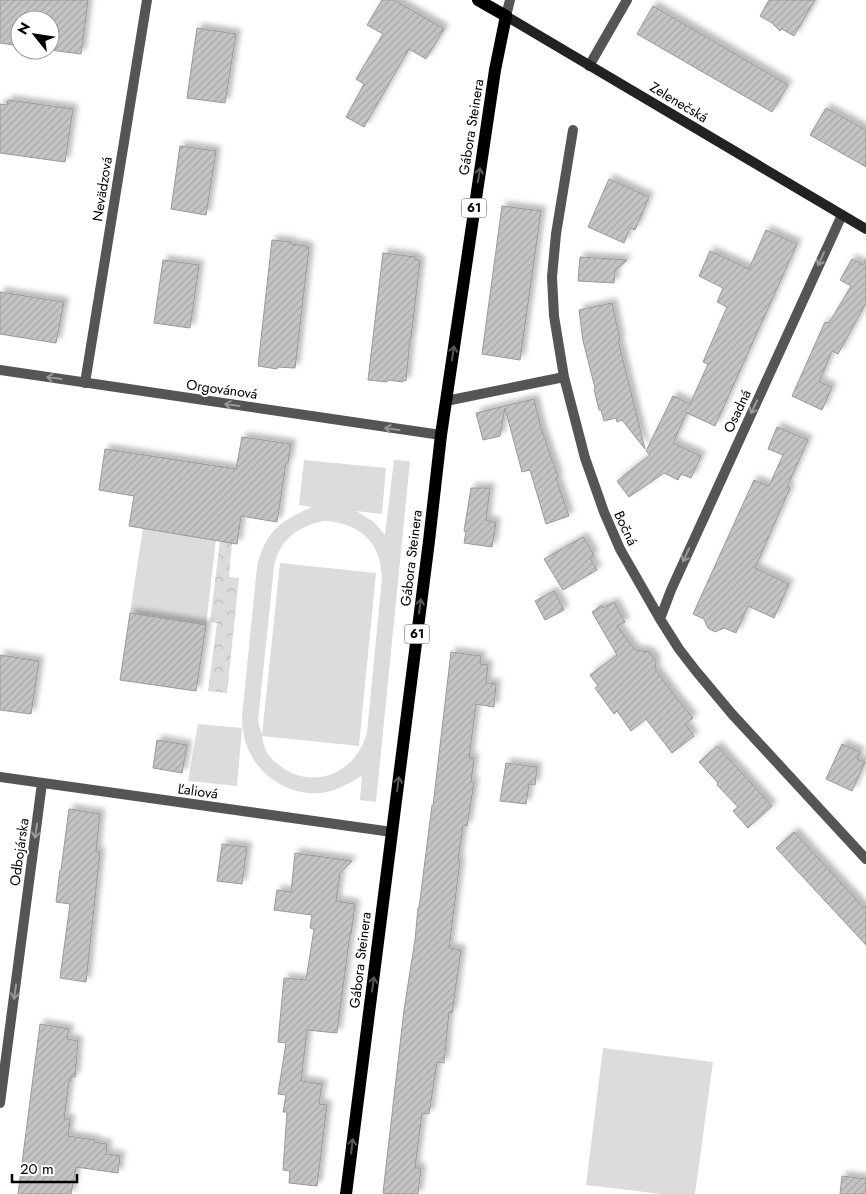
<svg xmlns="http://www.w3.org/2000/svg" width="866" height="1194" viewBox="0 0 866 1194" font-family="Jost,sans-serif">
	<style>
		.green { fill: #dcdcdc; fill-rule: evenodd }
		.park { fill: url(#park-crowns) }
		.building { fill: url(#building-hatch); stroke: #999; filter: url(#shadow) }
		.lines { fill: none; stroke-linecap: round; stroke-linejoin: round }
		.lane { stroke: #555; stroke-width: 10 }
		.street { stroke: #555; stroke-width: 10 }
		.secondary { stroke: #222; stroke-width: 10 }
		.primary { stroke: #000; stroke-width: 12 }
		.oneway { stroke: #595959 }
		.oneway2 { stroke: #999 }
		.labels { text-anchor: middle; stroke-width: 4; stroke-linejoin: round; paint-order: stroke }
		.shield { fill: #fff; stroke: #4c4c4c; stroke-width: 1 }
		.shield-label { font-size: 12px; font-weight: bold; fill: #000 }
		.street-label { font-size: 14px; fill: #000; stroke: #fff }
	</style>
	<defs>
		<pattern id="park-crowns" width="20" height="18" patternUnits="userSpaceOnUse" patternTransform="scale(1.25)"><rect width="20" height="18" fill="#dcdcdc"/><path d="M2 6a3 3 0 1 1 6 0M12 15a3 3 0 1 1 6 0" fill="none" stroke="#bbb"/></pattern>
		<pattern id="building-hatch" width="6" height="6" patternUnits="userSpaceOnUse" patternTransform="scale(1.25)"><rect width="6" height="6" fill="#c4c4c4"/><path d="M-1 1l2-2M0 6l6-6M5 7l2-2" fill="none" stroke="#a7a7a7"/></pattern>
		<filter id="shadow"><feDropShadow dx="4.5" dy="-4.5" stdDeviation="2.5" flood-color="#0004"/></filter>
	</defs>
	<rect width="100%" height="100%" fill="#fff"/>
	<!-- green -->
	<path class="green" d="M304 460 386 468 382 514 356 511 374 522 385 535 394 460 410 461 376 802 360 800 362 776C352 781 342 788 331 791 300 800 264 782 250 753 244 742 242 728 242 716L257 566C266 531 280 521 312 507L299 505ZM324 521C349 522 371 533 379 558 381 565 381 571 382 578L367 732C358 770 317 791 283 768 276 763 270 758 266 751 264 747 263 741 262 736L359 746 376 573 280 563 262 735 258 721 274 567C279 540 298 526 324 521Z
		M143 528 216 540 206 625 130 613Z
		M198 724 242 728 237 786 188 781Z
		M603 1048 713 1062 695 1194H661L586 1185Z"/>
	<!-- park -->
	<path class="park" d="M220 541 232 543 229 577 239 578 227 693 208 691 217 623 210 622Z"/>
	<!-- building -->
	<path class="building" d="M0 0H88L81 54 50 50V20H20V46L0 43Z
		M382 0H394L444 29 426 59 409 49 364 127 346 117 364 84 356 79 383 34 367 25Z
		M769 0H815L794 36 782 29 780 31 772 23 760 16Z
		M653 6 788 85 772 112 637 34Z
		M197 28 236 34 225 103 187 98Z
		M8 100 73 109 65 162 0 153V104L7 105Z
		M826 108 866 130V167L810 135Z
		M180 146 216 151 206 215 171 209Z
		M609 179 649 197 635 230 630 228 624 243 588 227Z
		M502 206 541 211 520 360 482 354Z
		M766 230 797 244 715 426 687 413V412L673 443 701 456 691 478 681 474 678 480 664 473 629 497 617 481 650 455 646 451 673 396 690 404 708 364 703 362 727 307 717 302 723 288 699 276 710 251 749 269Z
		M272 240 291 242V244L306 246V247L309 248 295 368 277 367V369L258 366Z
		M383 253 415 257V259L420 261 411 338H410L406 381 403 380V382L388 380 387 382 368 380Z
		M580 257 627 260 615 271 614 283 578 281Z
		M852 259 863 265 866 259V303L838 354 832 351 819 382 832 387 822 410 792 396 825 322 829 323 851 286 840 280Z
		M163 260 199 265 190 328 154 323Z
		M0 292 64 302 56 343 0 334Z
		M612 303 620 340H618L645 449 622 420 617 422 616 418 604 421 601 410H599L594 389 595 388 583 341 579 310Z
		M534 399 541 428 558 477 556 478 569 516 546 524 530 470 522 472 505 408 500 436 483 440 476 413Z
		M777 427 808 440 787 487 790 488 755 568 789 584 774 618 748 606 736 633 724 628 715 632 708 628 704 619 693 614 754 480 769 486 783 455 768 449Z
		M242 437 291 444 288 463H286L277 522 241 516 237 544 129 526 134 496 99 490 105 449 236 469Z
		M471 488H490L486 520 496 523 492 547 464 543 466 532 464 531Z
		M583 537 594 555 590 558 597 570 563 590 544 559Z
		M554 591 564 610 545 620 535 601Z
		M614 602 625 622 617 626 635 650 649 652 656 661 655 669 677 699 693 718 685 724 694 736 672 753 646 719 631 731 617 711 614 714 595 688 598 686 590 675 617 655 592 612 602 605 603 608Z
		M130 613 206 625 196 691 120 680Z
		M451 652 481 656 480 664 488 665 486 683 496 684 494 707 476 704 469 758H474L471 782 474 783 467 826 463 825 458 861H460L449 948 461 950 452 1013 449 1012 444 1063 437 1062 429 1114 422 1113 415 1168H421L418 1194H393L383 1193 404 1010 415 940 418 908H419L432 805 433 806Z
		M0 655 39 661 31 714 0 710Z
		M157 740 187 745 182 773 153 768Z
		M842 744 860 752 857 759 865 762 852 791 826 779Z
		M717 746 772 806 748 828 733 811 738 807 717 785 718 783 699 762Z
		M506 763 537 767 535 785 529 784 526 804 500 801Z
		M69 809 100 814 96 852H100L86 982 60 978 70 904 56 902 60 870H61Z
		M794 832 864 908 866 906V945L776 848Z
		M222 844 247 847 242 884 217 881Z
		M295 853 352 861 340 873 336 901 355 904 351 934H350L337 1033 307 1030 301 1081 322 1084 319 1104 327 1105 317 1186 289 1183 290 1171 283 1170 287 1112H283L286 1095 278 1094 286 1043 278 1042 284 978 306 980 314 929 310 928 312 915 274 910 277 890 291 892Z
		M40 1024 69 1029 67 1039 78 1041 75 1077H71V1081H69L64 1119H70L68 1136 95 1140 94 1142 107 1144 106 1154 120 1156 118 1173 76 1167 71 1194H18Z
		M842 1176 866 1179V1194H840Z"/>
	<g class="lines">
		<!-- lane -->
		<path class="lane" d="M506 16 510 0"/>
		<!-- street -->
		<path class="street" d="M589 66 627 0
			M573 130 556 234 552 277 554 316 564 377 585 458 604 512 620 549 660 619 679 649 696 671 732 714 866 859
			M0 370 441 435
			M85 383 147 0
			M446 401 564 377
			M660 619 671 590 842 215
			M0 777 392 832
			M0 1103 42 783"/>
		<!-- secondary -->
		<path class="secondary" d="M506 16 866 229"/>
		<!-- primary -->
		<path class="primary" d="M346 1194 429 541 441 435 495 70 506 16 478 0"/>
	</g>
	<!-- one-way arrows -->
	<defs><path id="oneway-shaft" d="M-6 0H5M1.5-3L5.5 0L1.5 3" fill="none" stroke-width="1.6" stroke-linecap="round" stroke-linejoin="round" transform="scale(1.25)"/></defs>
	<g class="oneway">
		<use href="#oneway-shaft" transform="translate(479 175) rotate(-81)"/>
		<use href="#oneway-shaft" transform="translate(453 353) rotate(-82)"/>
		<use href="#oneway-shaft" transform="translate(420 606) rotate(-82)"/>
		<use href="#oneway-shaft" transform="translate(398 784) rotate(-83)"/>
		<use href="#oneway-shaft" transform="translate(373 984) rotate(-82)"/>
		<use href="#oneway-shaft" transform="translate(352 1146) rotate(-83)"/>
	</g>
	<g class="oneway2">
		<use href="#oneway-shaft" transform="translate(821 259) rotate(114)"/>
		<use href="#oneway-shaft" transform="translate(54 378) rotate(-172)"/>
		<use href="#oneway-shaft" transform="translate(232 405) rotate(-172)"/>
		<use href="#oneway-shaft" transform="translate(754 407) rotate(115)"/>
		<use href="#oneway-shaft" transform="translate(392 429) rotate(-172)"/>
		<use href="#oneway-shaft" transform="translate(686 555) rotate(115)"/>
		<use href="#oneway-shaft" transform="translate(36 831) rotate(98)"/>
		<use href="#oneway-shaft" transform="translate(15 992) rotate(98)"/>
	</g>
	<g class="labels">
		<!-- shield labels -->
		<g class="shield">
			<rect x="461.5" y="198.5" width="25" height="19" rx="4"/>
			<rect x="404.5" y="624.5" width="25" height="19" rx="4"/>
		</g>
		<g class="shield-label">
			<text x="474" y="212">61</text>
			<text x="417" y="638">61</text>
		</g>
		<!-- street labels -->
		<g class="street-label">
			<text transform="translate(679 102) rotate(31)" y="5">Zelenečská</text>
			<text transform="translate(471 127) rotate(-81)" y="5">Gábora Steinera</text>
			<text transform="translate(102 189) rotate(-81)" y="5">Nevädzová</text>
			<text transform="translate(222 389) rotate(8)" y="5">Orgovánová</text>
			<text transform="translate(737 411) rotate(-65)" y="5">Osadná</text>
			<text transform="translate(626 528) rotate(65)" y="5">Bočná</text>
			<text transform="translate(411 558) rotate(-83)" y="5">Gábora Steinera</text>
			<text transform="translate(198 791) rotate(8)" y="5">Ľaliová</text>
			<text transform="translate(19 852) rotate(-82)" y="5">Odbojárska</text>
			<text transform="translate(360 960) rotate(-83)" y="5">Gábora Steinera</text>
		</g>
	</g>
	<!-- north arrow -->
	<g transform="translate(35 35) rotate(300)"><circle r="24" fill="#ffffff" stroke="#999999"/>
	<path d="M0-4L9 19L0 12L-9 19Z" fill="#000000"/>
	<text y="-8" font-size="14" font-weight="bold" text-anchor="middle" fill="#000000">N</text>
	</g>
	<!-- scale -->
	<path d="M12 1174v8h65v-8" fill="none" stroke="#000000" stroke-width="2.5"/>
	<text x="20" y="1174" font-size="15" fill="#000000" stroke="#ffffff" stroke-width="4" paint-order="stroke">20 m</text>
</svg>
